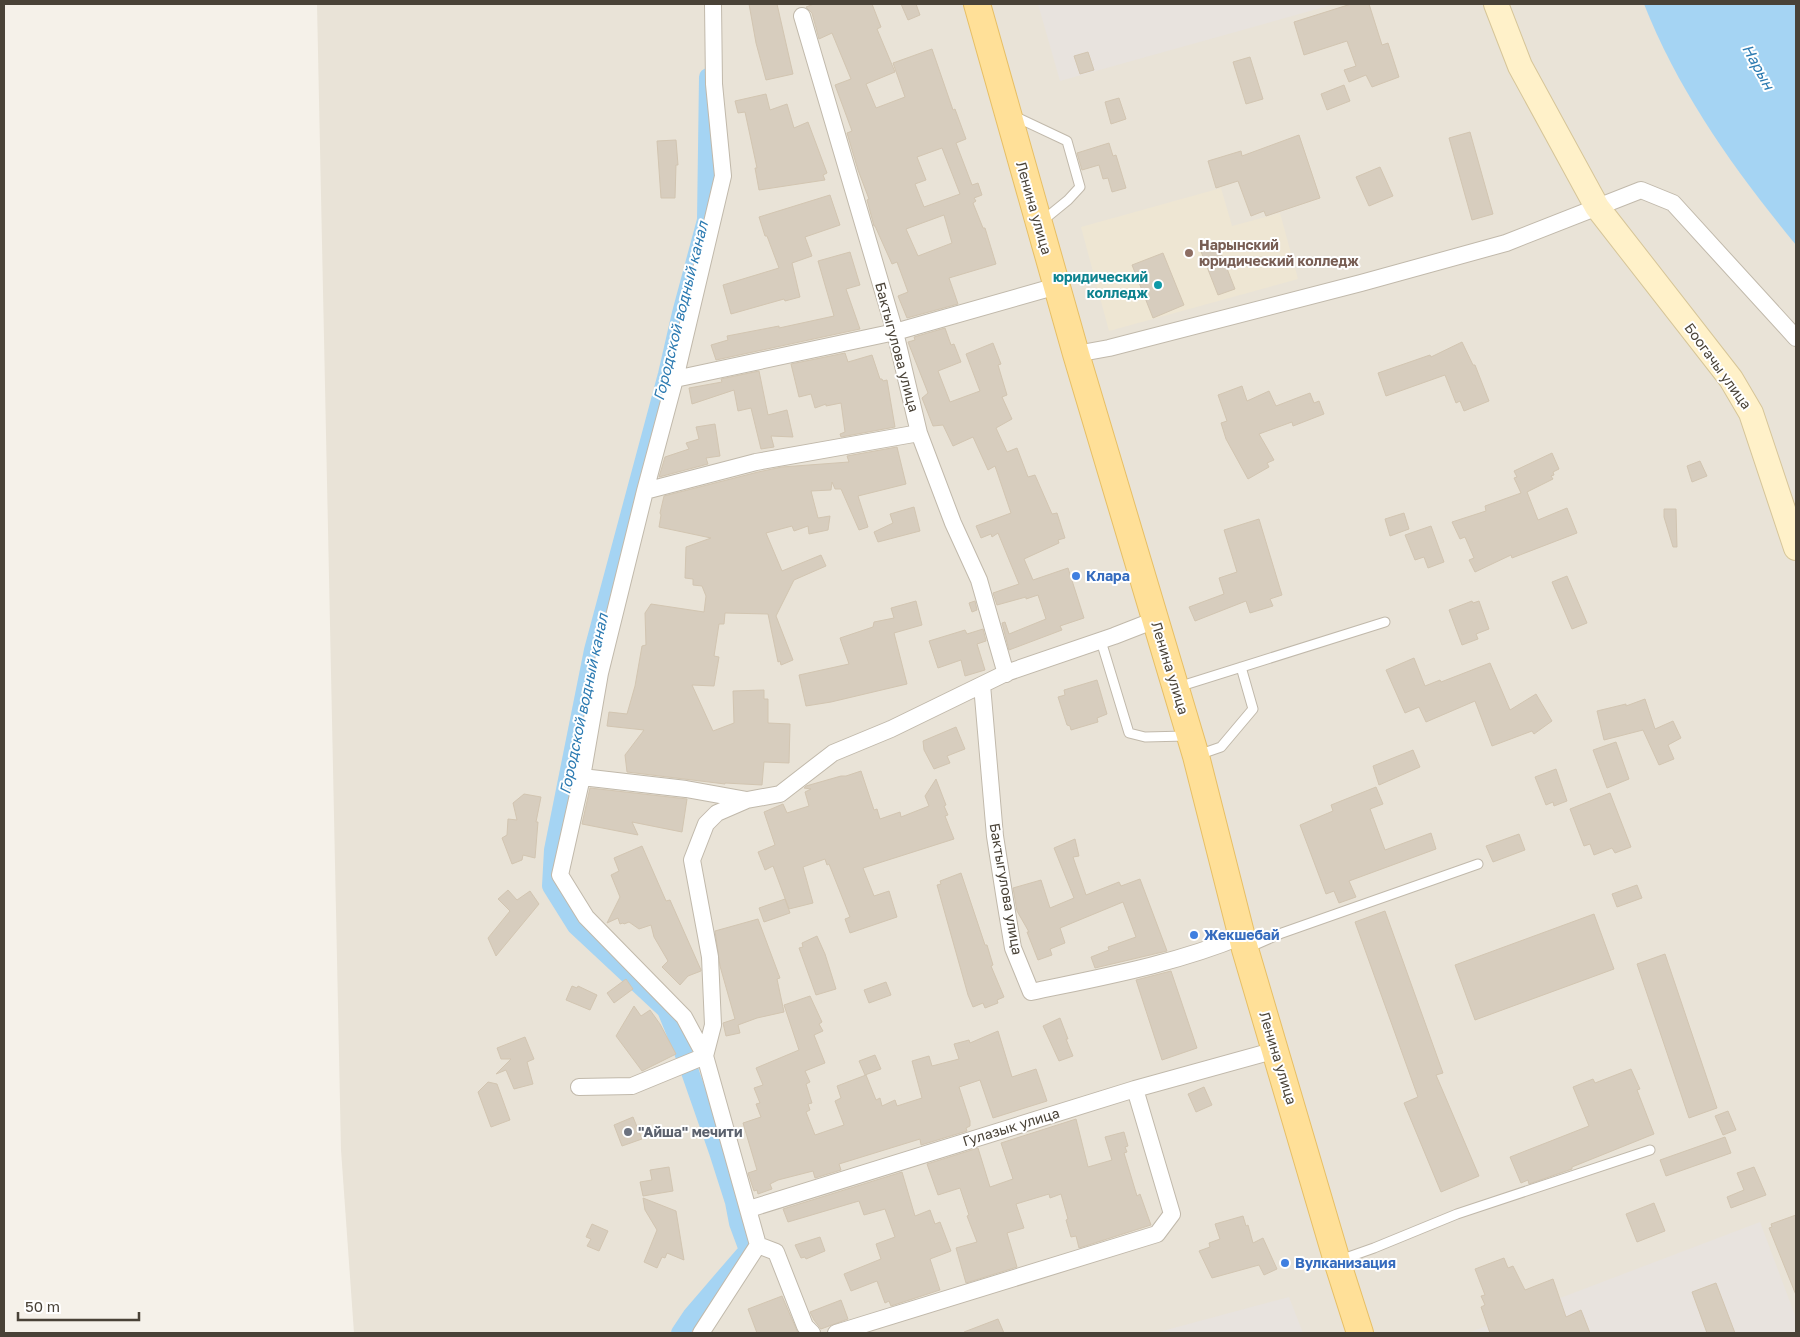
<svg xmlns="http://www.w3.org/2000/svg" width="1800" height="1337" viewBox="0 0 1800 1337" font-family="'Golos Text',sans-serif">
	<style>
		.residential { fill: #e9e3d7 }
		.industrial { fill: #e8e3de }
		.education { fill: #eee6d3 }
		.water { fill: #a5d4f3 }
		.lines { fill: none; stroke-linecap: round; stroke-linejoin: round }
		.canal { stroke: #a5d4f3; stroke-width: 18 }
		.building { fill: #d7cdbe; stroke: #d2c5b1; fill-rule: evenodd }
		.lane-casing { stroke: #c1b9ab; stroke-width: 11 }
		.street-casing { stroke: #c1b9ab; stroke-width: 18 }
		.secondary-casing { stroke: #d6c598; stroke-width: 26 }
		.primary-casing { stroke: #e7bf65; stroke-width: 28 }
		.lane { stroke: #fff; stroke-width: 9 }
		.street { stroke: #fff; stroke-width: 16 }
		.secondary { stroke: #fff1c9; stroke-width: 24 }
		.primary { stroke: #ffe098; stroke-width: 26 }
		.education-dot { fill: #8d6e63; stroke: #fff; stroke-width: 2 }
		.culture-dot { fill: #0f9aa8; stroke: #fff; stroke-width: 2 }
		.shop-dot { fill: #3f7fe0; stroke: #fff; stroke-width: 2 }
		.worship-dot { fill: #6b7280; stroke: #fff; stroke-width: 2 }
		.labels { text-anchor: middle; stroke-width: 4; stroke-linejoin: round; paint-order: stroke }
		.street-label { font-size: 14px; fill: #494237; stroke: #fff }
		.education-label { font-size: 14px; font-weight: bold; fill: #785e54; stroke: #fff; text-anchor: start }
		.culture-label { font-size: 14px; font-weight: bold; fill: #0d838f; stroke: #fff; text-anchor: end }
		.shop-label { font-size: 14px; font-weight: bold; fill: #366cbe; stroke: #fff; text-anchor: start }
		.worship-label { font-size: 14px; font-weight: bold; fill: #5b616d; stroke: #fff; text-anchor: start }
		.water-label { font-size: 15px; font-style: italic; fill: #2b7ab1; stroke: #fff }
	</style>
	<rect width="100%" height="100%" fill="#f5f1e9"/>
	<!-- residential -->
	<path class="residential" d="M317 4H1796V1333H354L341 1150Z"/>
	<!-- industrial -->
	<path class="industrial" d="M1038 4H1335L1060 81Z
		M1760 1222 1796 1318V1333H1468Z
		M1289 1297 1303 1333H1155Z"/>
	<!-- education -->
	<path class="education" d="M1221 188 1232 226 1280 213 1298 279 1109 331 1081 227Z"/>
	<!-- water -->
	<path class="water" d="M1644 4H1796V245C1736 172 1679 93 1644 4Z"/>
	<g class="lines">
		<!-- canal -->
		<path class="canal" d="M680 1333 692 1315 748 1250 738 1223 734 1202 718 1152 682 1049 666 1010 576 926 551 886 553 850 593 650 667 374 681 313 706 220 708 77"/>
	</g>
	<!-- building -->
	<path class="building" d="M749 4H777L793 74 766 80 756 43Z
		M814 4H872L881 27 877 29 895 72 866 84 876 108 905 97 893 63 932 49 953 110 955 109 966 139 956 143 972 185 978 183 982 195 974 198 976 201 973 203 983 228H985L996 264 949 278 958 304 907 318 898 296 908 292 897 262 892 264 875 226H874L867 200 869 199 858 170 847 133 852 131 835 85 851 79 832 33 819 39 812 13 806 7ZM942 148 960 194 924 207 915 184 926 180 917 157ZM944 215 952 243 918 256 906 229Z
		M901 4H916L920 15 908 20Z
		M1351 4H1369L1382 45 1388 43 1399 77 1372 87 1366 75 1349 82 1344 70 1356 66 1347 41 1304 55 1294 22Z
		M1088 52 1094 70 1080 74 1074 56Z
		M1250 57 1263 99 1246 104 1233 62Z
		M1344 85 1350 101 1327 110 1321 94Z
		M766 94 770 110 787 104 794 128 808 122 827 173 823 175 825 180 759 190 755 168H757L745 112 738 113 735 101Z
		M1119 98 1126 119 1111 124 1105 102Z
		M1470 132 1493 214 1472 220 1449 138Z
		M1299 135 1320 198 1266 216 1264 211 1251 216 1238 181 1216 188 1208 161 1241 151 1242 156Z
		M676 140 678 165H676L675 198H661L657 141Z
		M1109 143 1113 156 1116 155 1126 188 1112 192 1108 178 1103 179 1099 165 1082 170 1077 153Z
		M1380 167 1393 196 1369 206 1356 177Z
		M830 195 840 225 805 237 812 256 792 263 800 297 785 301 784 299 731 314 723 285 779 268 767 236H765L759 217Z
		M1217 243 1235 289 1218 295 1200 249Z
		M850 252 860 285 846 289 860 329 716 360 711 345 728 340 727 336 779 326V328L834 316 818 261Z
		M1163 253 1184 305 1153 318 1132 265Z
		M945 328 951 345 954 344 961 362 938 371 950 402 980 391 966 354 993 343 1001 364 998 365 1007 395 1002 397 1012 419 996 428 1007 452 1017 448 1028 477 1035 475 1052 514 1057 513 1065 538 1058 540 1059 543 1024 559 1033 580 1068 568 1084 618 1060 626 1062 630 1009 650 1002 623 1005 622 1009 634 1046 619 1038 595 1026 599V597L997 605 993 593 1019 584 998 533 992 537 991 534 981 538 976 526 1011 513 995 466 988 470 973 437 953 446 943 425 933 426 922 398 928 393 908 342 915 340 914 337Z
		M1462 342 1473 365H1475L1489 401 1464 411 1460 401 1456 403 1445 375 1386 396 1378 373 1430 355 1431 357Z
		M845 353 848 362 872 355 880 379H882L883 381 887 380 895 427 841 437 840 434 845 432 841 403 826 406V404L815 408 811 394 799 397 791 364Z
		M759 371 768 415 787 410 793 437 771 436 774 447 761 449 751 408 738 411 734 390 692 404 689 388 722 382 721 379Z
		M1242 386 1247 401 1269 391 1276 406 1310 393 1314 403 1319 401 1324 414 1293 426 1292 422 1259 434 1274 460 1267 463 1269 467 1248 479 1226 439 1221 423 1227 421 1218 395Z
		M715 424 720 456 706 458 708 464 659 477 665 457 689 449 686 443 699 439 696 427Z
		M897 447 906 484 858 496 868 527 859 530 841 489H835L832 482 831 490 811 491 818 518 830 516 828 530 809 534 808 526 794 531 792 526 766 533 782 571 821 555 826 566 794 580 776 616 793 660 781 665 780 661 778 662 768 614 725 613 724 624H719L714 656 719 657 714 686 692 685 713 731 734 723 733 691 764 690V699H768V723L790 724 789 763 764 762 762 785 725 783V784L627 772 625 755 644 730 607 726 609 712 627 714 635 686 642 646 646 645 645 613 651 604 704 612 706 596 702 586 693 585V579L685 578 686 547 711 538 659 527 661 515 660 513 664 496 758 472 782 467 849 462 847 456Z
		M1552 453 1559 469 1553 472 1554 475 1551 476 1553 479 1527 492 1538 520 1567 508 1577 533 1512 558 1511 555 1475 572 1469 560 1474 558 1465 537 1460 539 1452 522 1486 511 1485 506 1521 493 1514 478 1517 477 1514 471Z
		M1700 461 1707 476 1692 482 1687 466Z
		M914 507 920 531 878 542 874 532 893 523 890 514Z
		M1664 509H1676L1677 547H1673L1664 517Z
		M1404 513 1409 529 1390 536 1385 519Z
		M1259 519 1282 595 1270 599 1273 606 1250 613 1246 601 1195 621 1189 607 1224 594 1219 578 1237 572 1224 530Z
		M1431 526 1444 562 1428 568 1424 557 1415 560 1405 535Z
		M1567 576 1587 623 1572 629 1552 582Z
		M916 601 922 625 894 633 907 684 831 702 806 706 799 675 849 664 840 638 873 627 874 622 894 618 891 608Z
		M975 601 977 610 972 612 969 603Z
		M1472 601 1473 603 1479 601 1489 629 1476 634 1478 639 1462 645 1449 610Z
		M983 629 986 641 977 644 985 670 965 676 961 660 938 668 929 641 965 630 967 634Z
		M1414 658 1425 686 1440 680 1441 682 1490 663 1510 710 1536 694 1552 721 1534 734 1532 731 1492 746 1475 701 1426 722 1419 707 1405 713 1386 670Z
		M1097 680 1107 714 1097 718 1098 722 1071 730 1070 726 1067 725 1058 697 1065 695 1064 690Z
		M1645 699 1655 729 1673 721 1681 738 1668 745 1674 759 1659 765 1643 730 1604 740 1597 711 1626 704V706Z
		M956 727 965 749 947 756 950 763 934 769 924 750 923 741Z
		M1616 742 1629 779 1607 788 1593 750Z
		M1413 750 1420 767 1379 785 1373 766Z
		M1556 769 1567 801 1554 806 1553 802 1546 805 1535 777Z
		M861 771 874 810 877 809 880 819 900 812 901 817 929 806 925 796 936 779 946 805 944 806 948 815 945 816 954 839 863 868 874 896 889 891 897 917 850 933 845 919 850 917 829 864 827 865 825 859 803 867 813 903 789 909 773 866 765 870 758 852 775 845 764 812 783 804 787 813 809 806 805 792 811 789 804 788 806 786 841 776H846Z
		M1376 787 1383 804 1370 809 1385 850 1431 833 1436 849 1349 881 1356 897 1339 903 1334 891 1326 894 1300 825 1333 811 1331 805Z
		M590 788 687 799 682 832 632 822 638 835 582 824Z
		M1610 793 1631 847 1615 853 1612 848 1594 855 1590 844 1584 846 1570 809Z
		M524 794 541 797 536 822H538L535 858 523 855 522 860 512 864 502 838 507 835 508 819 517 820 513 803Z
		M1519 834 1525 850 1493 862 1486 846Z
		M1075 839 1079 856 1073 857 1086 895 1119 882 1121 886 1140 879 1167 951 1095 968 1091 957 1109 950 1108 947 1136 937 1123 902 1060 928 1065 943 1050 949 1052 955 1038 960 1027 932H1029L1017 911 1013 888 1041 880 1050 908 1074 898 1054 848Z
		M642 846 666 901 670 900 701 970V971L688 976 680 985 662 967 668 961 654 937 651 925 639 929 629 922 624 924 623 923 620 924 618 918 607 923 620 897 611 875 619 871 614 858Z
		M961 873 985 945H987L993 965 991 966 1004 997 997 1000 998 1003 985 1008 983 1003 973 1007 968 995 937 885 941 884 940 881Z
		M1637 885 1642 898 1617 907 1612 894Z
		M508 890 517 900 530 891 539 904 496 956 488 938 510 911 498 899Z
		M785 899 790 913 764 922 759 908Z
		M1385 911 1443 1073 1436 1075 1479 1176 1441 1192 1404 1103 1418 1097 1355 922Z
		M1594 914 1614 969 1475 1020 1455 965Z
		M758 919 780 978 777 979 784 1012 757 1018 738 1025 740 1033 726 1036 723 1023 735 1019 720 966 715 931Z
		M817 936 825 954 836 989 816 995 799 948 803 947 802 943Z
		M1665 954 1717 1108 1689 1118 1637 964Z
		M1171 971 1197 1048 1162 1060 1136 980Z
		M626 979 633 989 614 1003 607 993Z
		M886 982 891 995 869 1003 864 990Z
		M572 986 577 988 578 986 597 995 590 1010 566 1000Z
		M810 996 822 1022 819 1024 823 1031 814 1035 825 1063 805 1071 810 1082 806 1084 812 1103 808 1104 810 1110 806 1112 815 1135 844 1125 835 1101 841 1098 837 1086 866 1075 876 1100 880 1098 882 1106 895 1100 897 1106 922 1098 912 1061 929 1056 932 1066 959 1059 954 1044 969 1040 970 1043 998 1031 1012 1077 1036 1069 1047 1101 993 1118 980 1080 959 1087 970 1121V1126L966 1128 967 1131 921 1145 920 1139 839 1164 841 1170 815 1178 813 1171 778 1180 770 1184 772 1189 758 1194 757 1190 754 1191 748 1173 757 1170 743 1123 761 1117 756 1104 760 1103 754 1088 763 1085 756 1068 799 1050 784 1005Z
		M634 1006 641 1016 650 1010 660 1024 676 1054 642 1071 616 1036Z
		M1060 1018 1068 1039H1066L1073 1056 1059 1061 1043 1026Z
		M525 1037 534 1059 527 1062 533 1084 514 1089 506 1070 496 1074 511 1059H501L497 1048Z
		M875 1055 881 1069 865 1075 859 1061Z
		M1631 1069 1640 1089 1637 1090 1654 1134 1572 1167V1169L1529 1184 1528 1180 1521 1183 1510 1157 1589 1126 1573 1087 1593 1079 1595 1083Z
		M488 1082 497 1084 510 1120 491 1127 478 1092Z
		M1204 1087 1212 1105 1196 1112 1188 1094Z
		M1728 1111 1736 1130 1723 1135 1715 1116Z
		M633 1117 642 1139 622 1146 614 1125Z
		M1076 1119 1088 1167 1112 1160 1105 1137 1124 1132 1128 1146 1125 1147 1127 1152 1124 1153 1137 1196 1140 1194 1151 1225 1079 1248 1076 1236 1071 1237 1066 1220 1068 1219 1061 1194 1050 1198 1049 1194 1016 1204 1024 1228 1007 1233 1017 1267 966 1283 956 1248 977 1242 967 1216 969 1215 960 1188 938 1195 927 1164 978 1148 990 1187 1013 1179 1001 1143Z
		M1725 1137 1731 1153 1666 1176 1660 1160Z
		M669 1167 673 1191 643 1196 640 1182 652 1180 650 1170Z
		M1754 1167 1766 1195 1731 1208 1727 1197 1744 1190 1737 1173Z
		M902 1172 915 1216 930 1210 935 1224 940 1222 951 1251 930 1259 940 1290 891 1306 889 1301 885 1303 877 1281 851 1291 844 1274 881 1259 876 1244 895 1237 885 1209 864 1215 859 1201 788 1222 783 1209Z
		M643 1198 676 1211 684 1260 667 1253 665 1258 662 1257 657 1268 644 1262 657 1230 645 1210Z
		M1654 1203 1665 1231 1637 1242 1626 1214Z
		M1796 1215V1295L1769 1228 1772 1227 1771 1224Z
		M1243 1216 1246 1226 1248 1225 1253 1243 1263 1238 1277 1269 1264 1275 1259 1265 1212 1278 1199 1251 1210 1247 1209 1243 1220 1239 1215 1224Z
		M592 1224 608 1231 599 1251 587 1246 591 1239 586 1237Z
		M820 1237 825 1251 806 1259 805 1257 801 1258 795 1245Z
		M1504 1258 1508 1268 1513 1266 1525 1290 1553 1279 1566 1317 1581 1310 1590 1333H1490L1481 1307 1485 1305 1481 1296 1485 1295 1475 1269Z
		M1716 1283 1735 1333H1707L1692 1292Z
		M782 1296 798 1333H757L748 1309Z
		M841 1300 848 1319 821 1329 814 1320 810 1312Z
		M998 1319 1004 1333H964V1332Z"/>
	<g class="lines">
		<defs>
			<path id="lane" d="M1014 116 1067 141 1080 187 1068 200 1041 222
				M1101 641 1129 733 1145 737 1186 736
				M1178 687 1385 622
				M1198 755 1221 747 1253 709 1241 667
				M1248 948 1282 933 1478 864
				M1340 1260 1374 1248 1457 1214 1650 1150"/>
			<path id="street" d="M802 16 895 332 919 433 953 523 979 580 1006 674
				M1076 354 1109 348 1361 283 1506 243 1641 190 1673 203 1796 338
				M675 379 895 332 1057 286
				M645 491 756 462 919 433
				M982 685 995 836 1005 900 1013 948 1031 992C1102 977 1175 964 1242 936
				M582 777 686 789 747 800 780 794 833 753 891 729 1006 673 1114 636 1155 620
				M579 1087 632 1086 705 1056 713 1025 710 957 692 860 706 824 717 813 747 800
				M749 1209 1135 1089 1276 1050
				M758 1245 776 1252 805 1326 812 1333
				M701 1333 758 1245 705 1056 684 1017 586 917 560 875 582 777 600 673 645 491 675 379 723 176 714 84 713 4
				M836 1333 1157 1234 1172 1214 1135 1089"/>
			<path id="secondary" d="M1496 4 1520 66 1597 207 1731 379 1751 413 1796 548"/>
			<path id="primary" d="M977 4 1076 354 1196 756 1245 949 1337 1261 1360 1333"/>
		</defs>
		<!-- lane casing -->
		<use href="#lane" class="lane-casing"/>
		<!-- street casing -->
		<use href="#street" class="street-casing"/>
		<!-- secondary casing -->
		<use href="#secondary" class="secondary-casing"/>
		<!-- primary casing -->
		<use href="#primary" class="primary-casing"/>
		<!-- lane -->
		<use href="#lane" class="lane"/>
		<!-- street -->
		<use href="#street" class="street"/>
		<!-- secondary -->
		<use href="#secondary" class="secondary"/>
		<!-- primary -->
		<use href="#primary" class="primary"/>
	</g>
	<!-- markers -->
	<circle class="education-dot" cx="1189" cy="253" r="5"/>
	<circle class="culture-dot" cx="1158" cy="285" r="5"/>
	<g class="shop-dot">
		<circle cx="1076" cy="576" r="5"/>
		<circle cx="1194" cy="935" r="5"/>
		<circle cx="1285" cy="1263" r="5"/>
	</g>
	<circle class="worship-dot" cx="628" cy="1132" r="5"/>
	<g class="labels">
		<!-- street labels -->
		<g class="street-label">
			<text transform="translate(1034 208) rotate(74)" y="5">Ленина улица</text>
			<text transform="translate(897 347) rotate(75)" y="5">Бактыгулова улица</text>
			<text transform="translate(1718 366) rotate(54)" y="5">Боогачы улица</text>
			<text transform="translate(1170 668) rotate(73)" y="5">Ленина улица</text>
			<text transform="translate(1006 889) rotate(80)" y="5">Бактыгулова улица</text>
			<text transform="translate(1278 1058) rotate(73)" y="5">Ленина улица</text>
			<text transform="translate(1011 1127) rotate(-17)" y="5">Гулазык улица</text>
		</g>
		<!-- education labels -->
		<g class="education-label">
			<text x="1199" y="250">Нарынский<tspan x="1199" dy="16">юридический колледж</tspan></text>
		</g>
		<!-- culture labels -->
		<g class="culture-label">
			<text x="1148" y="282">юридический<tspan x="1148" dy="16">колледж</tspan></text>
		</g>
		<!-- shop labels -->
		<g class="shop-label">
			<text x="1086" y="581">Клара</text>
			<text x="1204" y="940">Жекшебай</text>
			<text x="1295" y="1268">Вулканизация</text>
		</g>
		<!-- worship labels -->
		<g class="worship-label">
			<text x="638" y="1137">"Айша" мечити</text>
		</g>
		<!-- water labels -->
		<g class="water-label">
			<text transform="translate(1758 67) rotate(61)" y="5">Нарын</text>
			<text transform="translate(681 311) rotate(-76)" y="5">Городской водный канал</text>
			<text transform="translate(584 704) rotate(-78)" y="5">Городской водный канал</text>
		</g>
	</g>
	<!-- border -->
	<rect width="1800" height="1337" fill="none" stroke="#494237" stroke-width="10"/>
	<!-- scale -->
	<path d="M18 1312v8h121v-8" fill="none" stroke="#494237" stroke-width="2.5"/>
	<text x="25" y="1312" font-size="15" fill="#494237" stroke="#ffffff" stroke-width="4" paint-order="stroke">50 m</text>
</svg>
